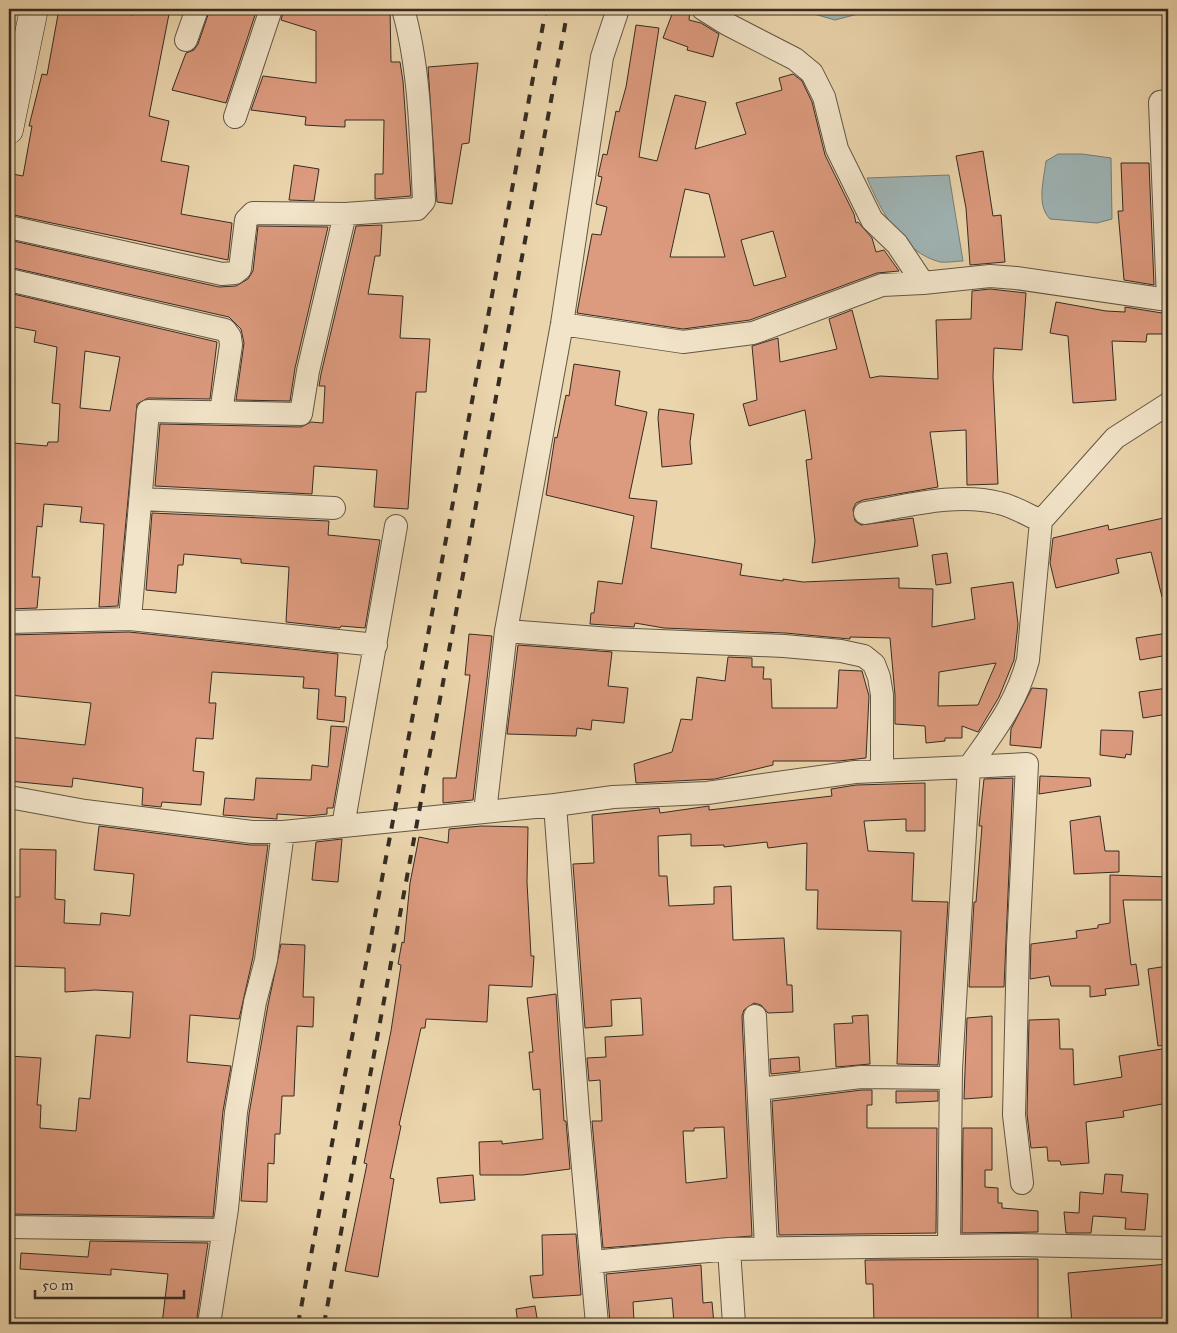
<svg xmlns="http://www.w3.org/2000/svg" width="1177" height="1333" viewBox="0 0 1177 1333" font-family="'IM FELL Great Primer',serif">
	<style>
		.water { fill: #9fb5b6; stroke: #757e7b }
		.building { fill: #dc9a7e; stroke: #362c23; fill-rule: evenodd }
		.lines { fill: none; stroke-linecap: round; stroke-linejoin: round }
		.street-casing { stroke: #635645; stroke-width: 24 }
		.secondary-casing { stroke: #362c23; stroke-width: 29 }
		.street { stroke: #f2e4c9; stroke-width: 22 }
		.secondary { stroke: #f2e4c9; stroke-width: 28 }
		.rail { stroke: #362c23; stroke-width: 4; stroke-dasharray: 9 9; stroke-linecap: butt }
	</style>
	<rect width="100%" height="100%" fill="#ebd5ac"/>
	<filter id="stains"><feTurbulence type="fractalNoise" baseFrequency=".004" numOctaves="4"/><feColorMatrix values="0 0 0 0 .2 0 0 0 0 .09 0 0 0 0 .02 0 0 0 .5 -.17"/></filter>
	<radialGradient id="worn" r=".72"><stop offset=".6" stop-color="#630" stop-opacity="0"/><stop offset="1" stop-color="#630" stop-opacity=".3"/></radialGradient>
	<!-- water -->
	<path class="water" d="M806 9H877L835 20 807 12Z
		M1058 154H1082L1111 158 1112 219 1097 223 1050 219C1036 205 1044 179 1046 161Z
		M949 175 963 261C956 261 947 263 940 262 902 252 881 211 867 178Z"/>
	<!-- building -->
	<path class="building" d="M59 9H99L133 15 134 9H170L149 116 169 121 161 161 189 166 181 214 232 223 228 260 9 214V191L12 174 23 176 32 126H29L42 74 47 75Z
		M210 9H257L226 103 172 90 186 53 194 50 198 44Z
		M284 9H390L391 62H400L403 81 411 196 375 199V174H383L384 120H345V127L321 126 305 125 306 117 251 110 263 76 316 83V31L281 20Z
		M674 9H690L689 20 701 23 719 34 713 57 687 50 688 47 663 38Z
		M636 25 659 28 639 157 657 161 675 95 706 102 695 149 746 134 736 103 782 90 779 78 793 74 802 81 812 102 825 155 854 214 856 223 858 222 872 238 876 252 884 250 899 271 877 273 750 320 683 329 577 313 592 234 601 235 607 207 596 204 602 177 598 176 603 154 607 155 616 111 619 112 626 87ZM685 189 709 194 725 257H670ZM773 231 786 277 754 286 741 240Z
		M478 63 469 143 462 144 452 204 437 202 428 67Z
		M983 151 993 216 1001 215 1005 262 970 265 966 208 956 156Z
		M1121 163H1149L1154 285 1124 280 1118 211H1123Z
		M294 165 319 169 314 201 289 200Z
		M382 225 380 256H375L368 294 403 296 400 338 430 339 426 392H416L408 509 374 507 377 470 314 466 312 494 155 486 160 424 301 427 311 422 323 423 325 386H319L321 374 356 226Z
		M258 226 328 227 295 368 290 401 236 400 244 343 241 329 229 317 9 267V240L219 287 236 286 248 279 253 271Z
		M990 289 1026 293 1022 350 994 348 993 377 998 484 967 485 966 430 930 432 938 487 863 500 856 503 853 509 855 521 861 525 913 518 918 546 812 563 815 541 806 460 812 459 805 410 749 426 743 404 757 400 752 346 778 338 780 362 837 349 829 319 852 310 870 378 880 376 938 379 936 320 971 319 972 291Z
		M9 293 217 342 210 399 148 398 137 404 118 606 99 607 104 524 80 522 82 507 44 504 42 527 37 526 32 577H40L37 608 9 609V492L13 443 47 446 48 442H58L60 404 52 403 57 347 34 342 36 331 9 326ZM85 351 120 357 110 411 80 408Z
		M1056 302 1106 311 1125 312V307L1168 314V334H1147L1146 342 1112 341 1116 400 1073 403 1068 336 1050 333Z
		M574 364 620 371 615 405 647 412 629 498 657 501 651 548 742 564 740 575 783 581V579L803 582 899 578V588L933 589 932 627 975 619 971 588 1013 582 1018 624 1014 660 999 697 978 732 962 726V738H945V741L926 743 925 726 895 724V695L890 638 850 637V639L785 633 664 628 635 623 634 627 590 624 591 613H594L598 581 622 584 634 516 546 495 555 437 557 438 566 395 569 396ZM996 663 978 705 938 706 939 672Z
		M659 409 694 414 690 442 692 464 662 467 658 418Z
		M152 513 329 521 328 535 380 540 365 628 341 626 340 628 286 622 289 567 241 563V559L184 554 183 565H178L176 593 146 590Z
		M1168 517V596L1162 597 1151 552 1116 559 1119 573 1056 588 1050 563 1053 538 1108 525 1109 530Z
		M947 553 951 583 936 585 932 555Z
		M129 632 338 654 335 696 346 697 344 722 317 719 319 689 303 688 304 677 212 672 209 703H216L213 739 196 738 193 771 204 772 201 805 162 802 161 807 142 805 143 788 73 778 72 787 9 781V737L85 745 91 703 9 695V635Z
		M1168 633V655L1140 660 1136 638Z
		M469 634 492 636 473 800 443 803V778H456L470 675H465Z
		M518 645 612 652 608 686 628 688 624 723 592 720 591 730 577 728 576 736 507 734Z
		M728 657 752 658V667H764L763 679H771L772 708H837L839 670 862 671 869 696 866 758 839 761H773V765L715 779 636 783 634 764 672 752 681 719 692 720 697 677 725 681Z
		M1032 688 1047 689 1041 748 1010 745 1011 729Z
		M1168 688V714L1143 718 1139 692Z
		M331 726 347 727 333 808H327V814L309 816 277 814V819L223 815 225 798 254 800 256 778 311 780 312 765 328 767Z
		M1101 730 1133 731 1131 755 1126 754 1125 758 1100 755Z
		M1040 776 1090 778 1091 786 1039 794Z
		M1013 778 1004 987H969L974 902H976L982 826H979L984 779Z
		M925 783V831H906V819L864 821 868 851 914 853 912 901 948 902 938 1065 897 1064 901 931 817 929 818 890H806L807 843 768 848 767 842 724 847V845L691 846V834L658 836 659 876H667L669 906 714 904V887L731 886 733 940 784 938 787 985H792L793 1012 768 1013 761 1005 754 1003 744 1010 742 1016 752 1236 603 1248 592 1121H602L600 1080 589 1081 587 1058 606 1057 605 1037 643 1035 641 998 611 1000 612 1026 585 1028 573 864 594 863 592 815 659 808 660 813 709 806V810L832 796 831 789 856 785ZM724 1127 727 1178 686 1183 683 1131H694V1128Z
		M1100 816 1105 851H1119V872L1074 874 1070 821Z
		M99 826 250 845H268L253 957 239 1019 190 1015 187 1062 231 1066 223 1111 213 1217 9 1214V1056L41 1058 37 1105H41L40 1128 76 1131 79 1098 90 1099 96 1035 130 1038 133 992 95 990 65 992V968L9 966V897H20V849L56 850 55 899 65 900 64 923 100 925 101 913 130 916 134 874 94 870Z
		M481 826 528 827 527 882 531 956H534L532 987 489 985 487 1022 426 1019 425 1028H421L399 1125 401 1126 390 1178 394 1179 378 1277 345 1271 367 1164 364 1163 391 1031 401 965 398 964 402 942 404 943 410 883 419 837 448 843 449 829Z
		M342 839 338 882 312 880 316 842Z
		M1110 875 1168 877V900H1123L1131 965 1136 964 1139 985 1105 989 1106 995 1090 997V986H1051L1049 976 1030 979 1031 944 1077 938 1076 931 1098 928V925L1110 923Z
		M281 944 305 945 303 997H314L313 1027 297 1026 294 1096H282L280 1134H275L274 1164 268 1163 267 1202 241 1201 249 1114 268 1005Z
		M1168 966V1045L1158 1046 1148 969Z
		M556 994 564 1121H566L570 1169 523 1175H480L479 1142 502 1141V1144L543 1139 540 1089 533 1090 529 1052H533L527 998Z
		M868 1015 870 1064 836 1067 834 1024 853 1023 852 1016Z
		M992 1016V1097L964 1099 967 1018Z
		M1059 1019 1060 1049H1073L1074 1085 1122 1077 1119 1056 1168 1048V1103L1123 1111 1124 1117 1086 1122 1089 1163 1061 1165 1060 1161H1048L1047 1147 1031 1148 1027 1114 1029 1020Z
		M799 1057 800 1071 771 1074 770 1059Z
		M862 1090H872V1105H867V1128H937L936 1233 779 1235 772 1101Z
		M896 1091H938V1101L896 1103Z
		M963 1128H992V1170H985V1187L998 1188V1203H1002V1208L1038 1211V1232L962 1233Z
		M1105 1174 1123 1175 1121 1192 1148 1194 1145 1230 1125 1229 1126 1218 1093 1216 1091 1233H1066L1064 1212 1079 1213 1080 1192 1103 1194Z
		M473 1175 475 1200 440 1203 437 1178Z
		M576 1234 581 1295 533 1298 530 1276 543 1275 542 1235Z
		M90 1241 208 1243 196 1324H162L168 1274 111 1269V1275L20 1269 21 1253 88 1257Z
		M1038 1259V1322L874 1324 873 1284H866L865 1260Z
		M1168 1264V1324H1117L1116 1320 1072 1324 1068 1273Z
		M701 1265 703 1303 712 1302 714 1324H674L672 1298 633 1302 634 1321 610 1323 606 1274Z
		M535 1306 538 1324H518L516 1309Z"/>
	<g class="lines">
		<defs>
			<path id="street" d="M703 9 727 24 795 59 812 73 824 97 837 149 872 220 897 244 923 283 990 276 1016 278 1168 300
				M186 40 197 9
				M235 117 271 9
				M9 227 222 274 235 273 240 269 246 220 253 213 345 214
				M9 280 225 330 230 337 231 345 221 412
				M1168 300 1160 102 1168 101
				M562 324 683 342 753 333 882 285 923 283
				M141 499 334 508
				M865 513C907 506 957 492 999 503 1013 506 1028 515 1041 521
				M130 619 148 411 301 414 308 371 345 214 417 209 424 201C421 139 420 68 403 9
				M9 622 130 619 376 645
				M506 631 611 639 784 646 841 651 864 656 874 664 879 677 882 695V771
				M9 797 85 811 252 832H283L555 805
				M485 812 506 631 562 324 602 57 618 9
				M343 826 396 526
				M755 1016 766 1248
				M759 1089 861 1077 950 1078
				M9 1227 224 1230
				M949 1246 951 1069 969 767 1027 764 1018 946 1014 1115 1022 1183
				M729 1249 734 1324
				M592 1262 729 1249 1017 1245 1168 1248
				M209 1324 227 1209 236 1112 255 1002 266 960 283 832
				M597 1324 578 1112 555 805 613 797 707 793 855 772 969 767C995 730 1016 704 1028 660L1041 521 1115 438 1168 404"/>
			<path id="secondary" d="M9 130 34 9"/>
		</defs>
		<!-- street casing -->
		<use href="#street" class="street-casing"/>
		<!-- secondary casing -->
		<use href="#secondary" class="secondary-casing"/>
		<!-- street -->
		<use href="#street" class="street"/>
		<!-- secondary -->
		<use href="#secondary" class="secondary"/>
		<!-- rail -->
		<path class="rail" d="M298 1324 546 9
			M324 1324 568 9"/>
	</g>
	<!-- margin -->
	<rect width="1177" height="1333" fill="none" stroke="#ebd5ac" stroke-width="30"/>
	<rect x="10" y="10" width="1157" height="1313" fill="none" stroke="#362c23" stroke-width="2.5"/>
	<rect x="15" y="15" width="1147" height="1303" fill="none" stroke="#362c23"/>
	<!-- scale -->
	<path d="M35 1290v8h149v-8" fill="none" stroke="#362c23" stroke-width="2.5"/>
	<text x="42" y="1290" font-size="15" fill="#362c23" stroke="#f2e4c9" stroke-width="4" paint-order="stroke">50 m</text>
	<rect width="100%" height="100%" filter="url(#stains)"/>
	<rect width="100%" height="100%" fill="url(#worn)"/>
</svg>
